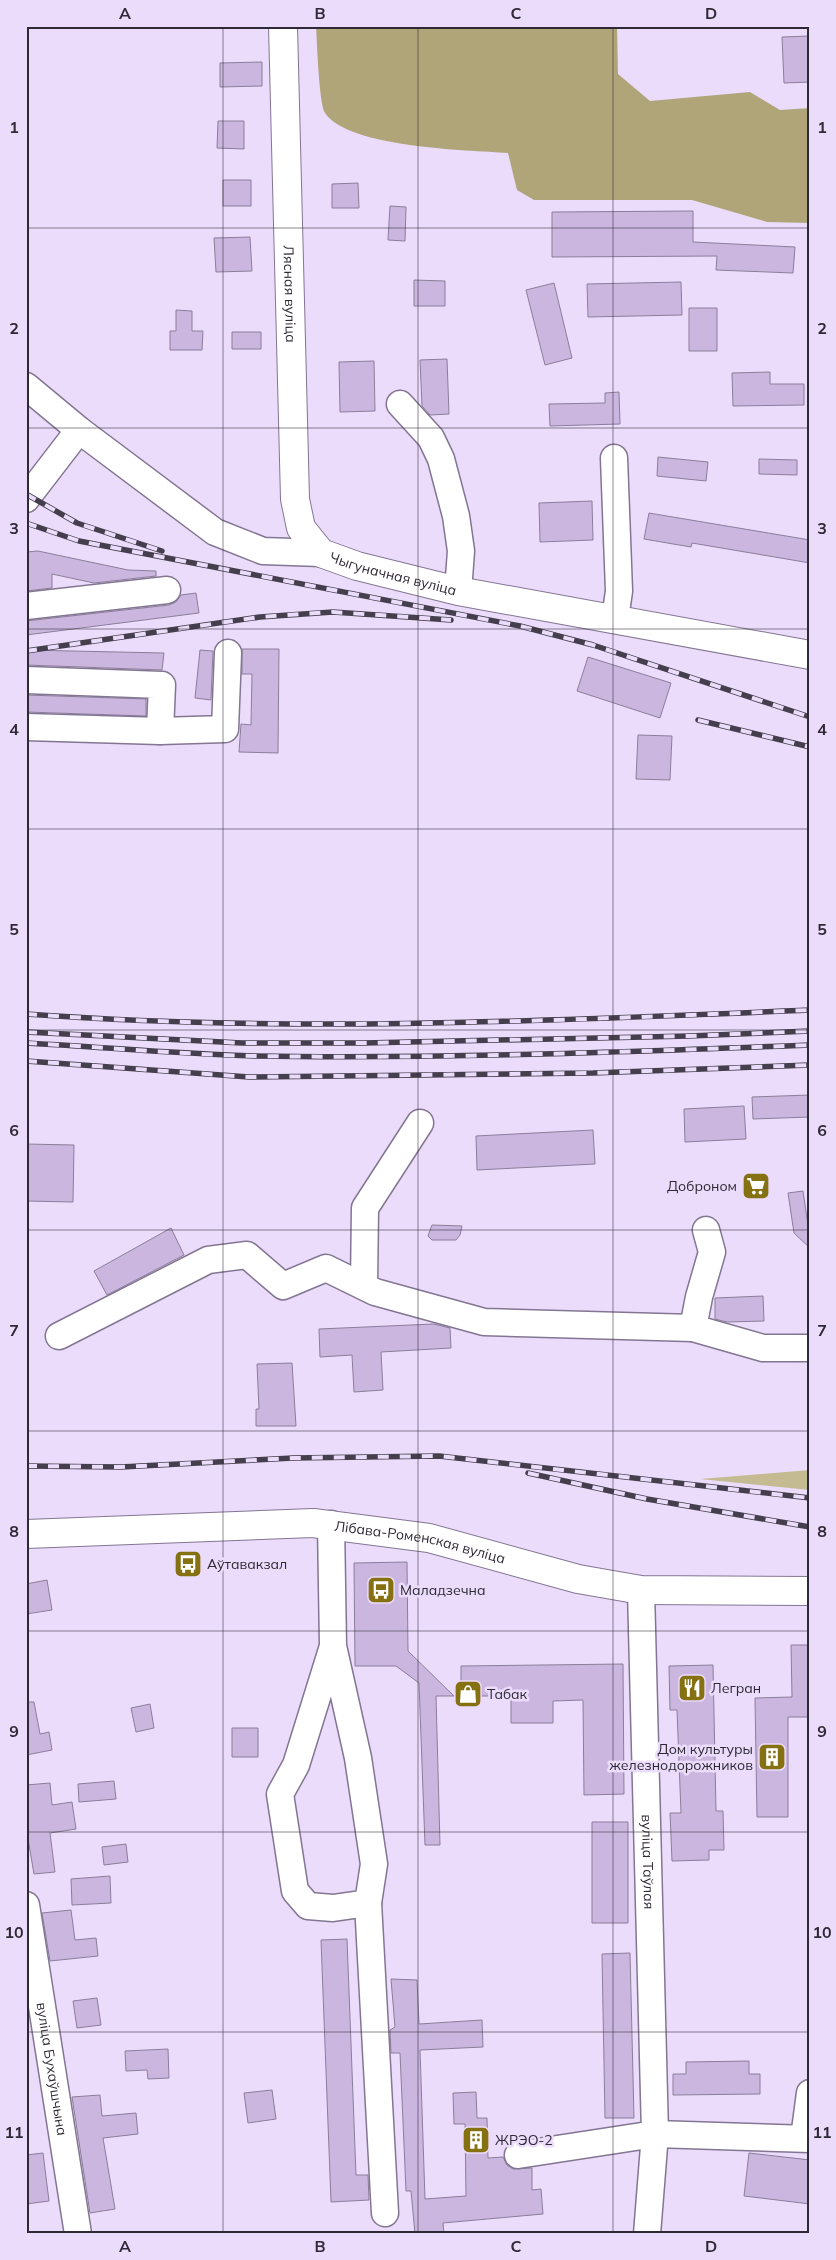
<svg xmlns="http://www.w3.org/2000/svg" width="836" height="2260" viewBox="0 0 836 2260" font-family="Mulish,sans-serif">
	<style>
		.green { fill: #c5bb92 }
		.forest { fill: #afa579 }
		.building { fill: #cab6df; stroke: #8b7e9a }
		.lines { fill: none; stroke-linecap: round; stroke-linejoin: round }
		.minor-casing { stroke: #837692; stroke-width: 29 }
		.major-casing { stroke: #837692; stroke-width: 30 }
		.minor { stroke: #fff; stroke-width: 26 }
		.major { stroke: #fff; stroke-width: 28 }
		.rail-casing { stroke: #453e4c; stroke-width: 5.5 }
		.rail { stroke: #ebdcfb; stroke-width: 4; stroke-dasharray: 11; stroke-linecap: butt }
		.grid { fill: none; stroke: #2f2935; stroke-width: 1; stroke-opacity: 0.55 }
		.labels { text-anchor: middle; stroke-width: 5; stroke-linejoin: round; paint-order: stroke }
		.street-label { font-size: 14px; fill: #2f2935; stroke: #ebdcfb }
		.poi-label { font-size: 14px; fill: #2f2935; stroke: #ebdcfb; text-anchor: start }
		.neatline { fill: none; stroke: #2f2935; stroke-width: 2 }
		.grid-label { font-size: 16px; text-anchor: middle; font-weight: bold; fill: #2f2935 }
	</style>
	<rect width="100%" height="100%" fill="#ebdcfb"/>
	<!-- green -->
	<path class="green" d="M810 1470V1490L700 1479Z"/>
	<!-- forest -->
	<path class="forest" d="M316 26H617L618 74 650 101 750 92 780 110 810 108V223L767 222 692 200H534L517 190 508 153C467 150 349 148 325 113 319 104 317 41 316 26Z"/>
	<!-- building -->
	<path class="building" d="M810 36V82L784 83 782 37Z
		M262 62V86L220 87V63Z
		M218 121H244V149L217 148Z
		M223 180H251V206H223Z
		M358 183 359 208H332V184Z
		M390 206 406 207 405 241 388 240Z
		M693 211V242L795 247 793 273 716 270 717 256 552 257V212Z
		M250 237 252 271 216 272 214 238Z
		M414 280 445 281V306H414Z
		M681 282 682 315 588 317 587 284Z
		M554 283 572 358 545 365 526 290Z
		M689 308H717V351H689Z
		M176 310 192 311V331H203L202 350H170V331H176Z
		M232 332H261V349H232Z
		M447 359 449 414 430 415 422 406 420 360Z
		M374 361 375 411 340 412 339 362Z
		M770 372V384H804V405L733 406 732 373Z
		M619 392 620 424 550 426 549 404 605 403V393Z
		M658 457 708 462 706 481 657 476Z
		M759 459 797 460V475L759 474Z
		M592 501 593 540 540 542 539 503Z
		M649 513 810 540V563L692 543 691 547 644 539Z
		M38 551 128 570 156 571V576L94 583 52 574V588L26 591V552Z
		M196 593 199 613 26 635V621L169 605 176 602 181 595Z
		M242 649H279L278 753 239 752 241 724 251 725 252 674H242Z
		M26 650 164 653 162 670 26 665Z
		M200 650 213 651 211 700 195 698Z
		M588 657 671 683 660 718 577 691Z
		M26 695 146 699V716L26 712Z
		M638 735 672 736 670 780 636 779Z
		M810 1095V1117L753 1119 752 1097Z
		M744 1106 746 1139 685 1142 684 1109Z
		M593 1130 595 1164 477 1170 476 1136Z
		M26 1144 74 1145 73 1202 26 1201Z
		M803 1191 810 1239V1248L794 1233 788 1193Z
		M432 1225 462 1226 460 1235 456 1240H432L428 1236Z
		M171 1228 184 1255 107 1295 94 1271Z
		M763 1296 764 1321 727 1322 715 1319V1298Z
		M434 1324 450 1328 451 1348 381 1352 383 1390 354 1392 352 1355 320 1357 319 1329Z
		M292 1363 296 1426H256V1409H259L257 1364Z
		M407 1562 408 1651 454 1696H436L440 1845H425L419 1683 396 1666H355L354 1563Z
		M47 1580 52 1610 26 1614V1584Z
		M791 1645H810V1717H788V1817H757L755 1698 792 1697Z
		M623 1664 624 1794 584 1795 583 1700 553 1701V1723H511V1696H461V1666Z
		M713 1665 716 1811H723L724 1850H709V1860L672 1861 670 1813H681L677 1710H670L669 1666Z
		M26 1702H34L40 1734 49 1732 52 1750 26 1755Z
		M150 1704 154 1728 136 1732 131 1708Z
		M232 1728H258V1757H232Z
		M114 1781 116 1799 79 1802 78 1784Z
		M50 1783 52 1805 72 1802 76 1829 50 1833 55 1872 34 1874 26 1827V1785Z
		M592 1822H628V1923H592Z
		M126 1844 128 1862 104 1865 102 1847Z
		M110 1876 111 1903 72 1905 71 1879Z
		M71 1910 75 1940 96 1938 98 1956 50 1961 42 1913Z
		M347 1939 356 2175H368L369 2200 331 2202 321 1940Z
		M630 1953 634 2118H605L602 1954Z
		M391 1979 417 1980 419 2024 482 2020 483 2047 420 2050 425 2199 466 2196 465 2124H454L453 2093 476 2092 477 2118H487L488 2158 503 2157 507 2165 513 2169 532 2168V2190L541 2189 543 2214 443 2223 444 2234H415L411 2191H406L400 2053H391L390 2030 395 2027Z
		M97 1998 101 2025 77 2028 73 2001Z
		M168 2049 169 2078 148 2079 147 2070 126 2071 125 2051Z
		M749 2061V2074H760V2094L673 2095V2074H686V2062Z
		M272 2090 276 2119 248 2123 244 2093Z
		M100 2095 102 2116 136 2113 138 2134 103 2138 115 2209 90 2213 72 2097Z
		M43 2153 49 2201 26 2204V2155Z
		M749 2153 810 2160V2204L744 2196Z"/>
	<g class="lines">
		<defs>
			<g id="minor">
				<path d="M26 386 79 430 215 532 263 551 321 553"/>
				<path d="M400 404 431 438 441 459 456 516 461 551 458 591"/>
				<path d="M614 458 619 591 615 619"/>
				<path d="M26 499 79 430"/>
				<path d="M26 606 167 590"/>
				<path d="M26 680 162 685 160 731"/>
				<path d="M26 727 160 731 225 729 228 653"/>
				<path d="M706 1230 712 1252 699 1297 693 1328 763 1348H810"/>
				<path d="M364 1286 365 1208 420 1123"/>
				<path d="M59 1336 208 1260 247 1255 283 1286 326 1268 375 1292 484 1322 693 1328"/>
				<path d="M331 1524 333 1646 296 1765 280 1794 295 1891 308 1906 333 1908 368 1903 374 1864 358 1758 333 1646"/>
				<path id="s1" d="M641 1590 655 2134 810 2139"/>
				<path d="M368 1903 385 2213"/>
				<path id="s2" d="M26 1905 78 2234"/>
				<path d="M804 2138 810 2093"/>
				<path d="M518 2155 655 2134 647 2234"/>
			</g>
			<g id="major">
				<path id="s3" d="M283 26 295 499 301 528 321 553 357 566 458 591 810 655"/>
				<path id="s4" d="M26 1534 313 1523 429 1538 578 1579 641 1590 810 1591"/>
			</g>
		</defs>
		<!-- minor casing -->
		<use href="#minor" class="minor-casing"/>
		<!-- major casing -->
		<use href="#major" class="major-casing"/>
		<!-- minor -->
		<use href="#minor" class="minor"/>
		<!-- major -->
		<use href="#major" class="major"/>
		<defs>
			<path id="rail" d="M26 494 77 523 162 551
				M26 523 79 541 520 626 593 645 810 717
				M26 651 260 617 333 612 451 620
				M698 720 810 747
				M26 1014C288 1033 548 1021 810 1010
				M26 1032 242 1043H364L689 1036 810 1031
				M26 1043C102 1047 178 1054 254 1056 440 1059 625 1052 810 1045
				M26 1061 249 1077 593 1073 810 1065
				M26 1466 121 1467 293 1458 439 1456 810 1498
				M528 1473 647 1499 810 1527"/>
		</defs>
		<!-- rail casing -->
		<use href="#rail" class="rail-casing"/>
		<!-- rail -->
		<use href="#rail" class="rail"/>
	</g>
	<!-- grid -->
	<path class="grid" d="M223 26V2234M418 26V2234M613 26V2234M26 228H810M26 428H810M26 629H810M26 829H810M26 1030H810M26 1230H810M26 1431H810M26 1631H810M26 1832H810M26 2032H810"/>
	<!-- icons -->
	<defs>
		<symbol id="supermarket-square" viewBox="-11 -11 22 22"><rect x="-9" y="-9" width="18" height="18" rx="4" fill="#867112" stroke="#ebdcfb"/><path d="M-6-5.5h2.5l.6 2H6L4.5 2H-2.5L-4.4-4H-6ZM-1.5 3.2a1.3 1.3 0 1 0 .1 0ZM3 3.2a1.3 1.3 0 1 0 .1 0Z" fill="#fff"/></symbol>
		<symbol id="bus-square" viewBox="-11 -11 22 22"><rect x="-9" y="-9" width="18" height="18" rx="4" fill="#867112" stroke="#ebdcfb"/><path d="M-5-6H5V4H4V6H2V4H-2V6H-4V4H-5ZM-3.5-4V0h7V-4ZM-3.5 1.2v1.5H-2V1.2ZM2 1.2v1.5H3.5V1.2Z" fill="#fff"/></symbol>
		<symbol id="restaurant-square" viewBox="-11 -11 22 22"><rect x="-9" y="-9" width="18" height="18" rx="4" fill="#867112" stroke="#ebdcfb"/><path d="M-5-6h1v4h1v-4h1v4h1v-4h1v5L-1.5 .5V6h-2V.5L-5-1ZM5-6V6H3V1.5H1.5Q1.5-4 5-6Z" fill="#fff"/></symbol>
		<symbol id="shop-square" viewBox="-11 -11 22 22"><rect x="-9" y="-9" width="18" height="18" rx="4" fill="#867112" stroke="#ebdcfb"/><path d="M-5-2.5h2.3a2.7 3.5 0 0 1 5.4 0H5L5.5 6h-11ZM-1.5-2.5h3a1.5 2.3 0 0 0-3 0Z" fill="#fff"/></symbol>
		<symbol id="building-square" viewBox="-11 -11 22 22"><rect x="-9" y="-9" width="18" height="18" rx="4" fill="#867112" stroke="#ebdcfb"/><path d="M-4-6H4V6H1V3H-1V6H-4ZM-2.5-4.3h1.7v1.8h-1.7ZM.8-4.3h1.7v1.8H.8ZM-2.5-1h1.7V.8h-1.7ZM.8-1h1.7V.8H.8Z" fill="#fff"/></symbol>
	</defs>
	<g fill-rule="evenodd">
		<use href="#supermarket-square" x="740" y="1170" width="32" height="32"/>
		<use href="#bus-square" x="172" y="1548" width="32" height="32"/>
		<use href="#bus-square" x="365" y="1574" width="32" height="32"/>
		<use href="#restaurant-square" x="676" y="1672" width="32" height="32"/>
		<use href="#shop-square" x="452" y="1678" width="32" height="32"/>
		<use href="#building-square" x="756" y="1741" width="32" height="32"/>
		<use href="#building-square" x="460" y="2124" width="32" height="32"/>
	</g>
	<g class="labels">
		<!-- street labels -->
		<g class="street-label">
			<text dy="5" stroke="none"><textPath href="#s3" startOffset="268">Лясная вуліца</textPath></text>
			<text dy="5" stroke="none"><textPath href="#s3" startOffset="610">Чыгуначная вуліца</textPath></text>
			<text dy="5" stroke="none"><textPath href="#s4" startOffset="396">Лібава-Роменская вуліца</textPath></text>
			<text dy="5" stroke="none"><textPath href="#s1" startOffset="272">вуліца Таўлая</textPath></text>
			<text dy="5" stroke="none"><textPath href="#s2" startOffset="166">вуліца Бухаўшчына</textPath></text>
		</g>
		<!-- poi labels -->
		<g class="poi-label">
			<text x="737" y="1191" text-anchor="end">Доброном</text>
			<text x="207" y="1569">Аўтавакзал</text>
			<text x="400" y="1595">Маладзечна</text>
			<text x="711" y="1693">Легран</text>
			<text x="487" y="1699">Табак</text>
			<text x="753" y="1754" text-anchor="end">Дом культуры<tspan x="753" dy="16">железнодорожников</tspan></text>
			<text x="495" y="2145">ЖРЭО-2</text>
		</g>
	</g>
	<!-- border -->
	<rect width="836" height="2260" fill="none" stroke="#ebdcfb" stroke-width="55"/>
	<rect x="28" y="28" width="780" height="2204" class="neatline"/>
	<g class="grid-label">
		<text x="125" y="19">A</text>
		<text x="320" y="19">B</text>
		<text x="516" y="19">C</text>
		<text x="711" y="19">D</text>
		<text x="14" y="133">1</text>
		<text x="822" y="133">1</text>
		<text x="14" y="334">2</text>
		<text x="822" y="334">2</text>
		<text x="14" y="534">3</text>
		<text x="822" y="534">3</text>
		<text x="14" y="735">4</text>
		<text x="822" y="735">4</text>
		<text x="14" y="935">5</text>
		<text x="822" y="935">5</text>
		<text x="14" y="1136">6</text>
		<text x="822" y="1136">6</text>
		<text x="14" y="1336">7</text>
		<text x="822" y="1336">7</text>
		<text x="14" y="1537">8</text>
		<text x="822" y="1537">8</text>
		<text x="14" y="1737">9</text>
		<text x="822" y="1737">9</text>
		<text x="14" y="1938">10</text>
		<text x="822" y="1938">10</text>
		<text x="14" y="2138">11</text>
		<text x="822" y="2138">11</text>
		<text x="125" y="2252">A</text>
		<text x="320" y="2252">B</text>
		<text x="516" y="2252">C</text>
		<text x="711" y="2252">D</text>
	</g>
</svg>
